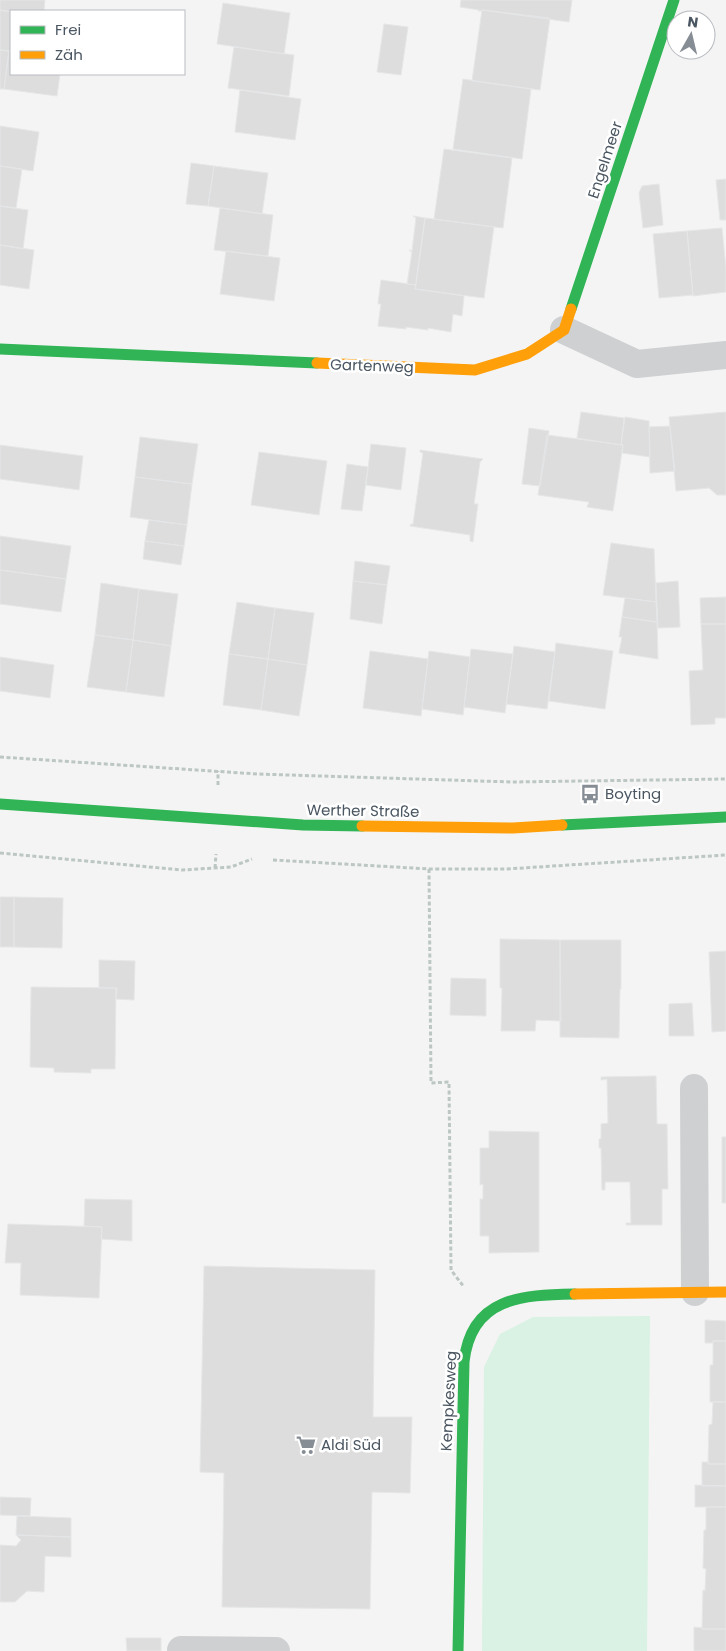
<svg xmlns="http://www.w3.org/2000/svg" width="726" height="1651" viewBox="0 0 726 1651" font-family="Poppins,sans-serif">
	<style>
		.green { fill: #d9f2e3 }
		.building { fill: #ddddde; stroke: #e5e6e7 }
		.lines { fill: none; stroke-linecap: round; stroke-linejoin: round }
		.path { stroke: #bcc7c4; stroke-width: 3; stroke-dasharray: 4 2.5; stroke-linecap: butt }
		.street { stroke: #ced0d2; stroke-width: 28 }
		.fast { stroke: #30b455; stroke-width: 11 }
		.slow { stroke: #ff9f0a; stroke-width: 11 }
		.labels { text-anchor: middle; stroke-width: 5; stroke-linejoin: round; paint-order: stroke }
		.street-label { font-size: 15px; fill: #4a5661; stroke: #fff }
		.poi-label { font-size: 15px; fill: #4a5661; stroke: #fff; text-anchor: start }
	</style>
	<rect width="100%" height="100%" fill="#f4f4f4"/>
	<!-- green -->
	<path class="green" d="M650 1316 647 1651H482L484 1367 500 1334 533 1317Z"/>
	<!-- building -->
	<path class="building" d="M0 0H45L44 11 11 12 0 10Z
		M461 0H572L569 22 482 10V11H478L479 10 460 7Z
		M223 3 290 13 284 54 217 44Z
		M0 10 11 12V51L0 50Z
		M482 10 550 18 540 90 472 81Z
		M384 24 408 27 401 75 377 72Z
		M234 47 294 55 289 96 228 88Z
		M0 50 9 51 4 89H0Z
		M9 51H11V74H60L57 96 4 89Z
		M463 79 531 89 522 159 453 149Z
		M240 90 301 99 295 140 235 132Z
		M0 126 39 132 33 171 0 166Z
		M444 149 512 158 503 228 434 219Z
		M191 163 214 166 208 206 186 204Z
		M0 166 22 169 16 208 0 206Z
		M214 166 268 173 262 214 208 206Z
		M726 179V220H720L716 180Z
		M659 184 663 225 643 228 639 193 642 186Z
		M0 206 28 210 23 249 0 245Z
		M220 208 273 215 268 256 214 250Z
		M413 216 425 218 416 285 407 284 412 252 409 250 412 251 416 218Z
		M425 218 494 227 484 298 415 289Z
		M722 228 726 269V292L693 296 687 231Z
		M687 231 693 295 659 298 653 234Z
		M0 245 34 250 29 289 0 285Z
		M226 251 280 258 274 301 220 294Z
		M381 280 416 285 415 289 464 296 462 316 453 314 451 332 428 328V330L406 327V329L378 326 381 304H378Z
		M581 412 624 418 621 445 577 438Z
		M726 412V495H717L709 488 676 491 669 417Z
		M625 417 649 421 650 457 622 453 623 445H621Z
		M670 426 675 471 650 473 649 427Z
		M529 428 549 431 540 486 522 484Z
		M547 435 623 445 613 511 587 507 589 502 538 495Z
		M140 437 198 444 192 484 135 477Z
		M371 444 406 448 401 490 366 485Z
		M0 445 83 456 79 490 0 479Z
		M420 450 483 459 480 462 474 504H478L473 542 470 541V535L410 526 411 524H413L423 453 420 452Z
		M259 452 327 461 319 515 251 505Z
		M347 464 368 467 362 511 341 509Z
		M135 477 192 484 187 525 130 517Z
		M149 520 187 525 184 546 145 541Z
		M0 536 71 546 66 579 0 570Z
		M145 541 184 546 181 565 143 559Z
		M611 543 654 549 656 602 603 595Z
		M355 561 390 566 387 585 353 581Z
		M0 570 66 579 61 612 0 604Z
		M353 581 387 585 382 624 350 619Z
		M678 581 680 627 658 628 656 583Z
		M101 583 139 589 133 640 95 635Z
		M139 589 178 594 171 646 133 640Z
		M726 597V624H701L700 598Z
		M625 598 656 602 657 622 622 617Z
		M237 602 275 608 268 659 229 654Z
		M275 608 314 613 307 665 268 659Z
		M622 617 657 622 658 659 619 653 622 637H619Z
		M701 624H726V718H715V724L691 725 689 671 703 670Z
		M95 635 133 640 126 692 87 687Z
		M133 640 171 646 164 697 126 692Z
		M556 643 613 651 605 709 549 701Z
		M514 646 555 652 547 709 506 704Z
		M471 649 513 654 505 713 464 707Z
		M370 651 428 659 421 716 363 708Z
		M429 651 470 657 463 715 422 709Z
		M229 654 268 659 261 710 223 705Z
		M0 657 54 665 50 698 0 691Z
		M268 659 307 665 299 716 261 710Z
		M0 897H14V947H0Z
		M14 897 63 898 62 948 14 947Z
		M500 939 560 940 561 1021 536 1020 535 1031H501L502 988H500Z
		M560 940H621V989H620L619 1038 560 1037Z
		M726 951V1031L712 1032 709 952Z
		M99 960 135 961 134 1000 116 999 117 988H99Z
		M451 978 486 979V1016L450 1015Z
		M31 987 116 988 115 1069H91V1073L54 1072V1068L30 1067Z
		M692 1003 694 1036H669V1004Z
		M656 1076 657 1124H667L668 1189H662V1225H626V1223H631L630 1182H605V1190H602L601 1148H599V1139H601V1124L608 1123 607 1079 601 1080V1077Z
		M489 1131 539 1132V1252L489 1253V1236H480V1199H483V1184L480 1185V1148H489Z
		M722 1137H726V1203H722Z
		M85 1199 132 1200V1241L101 1239 102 1227 84 1226Z
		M8 1224 102 1227 99 1298 20 1295 21 1263H5Z
		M204 1266 375 1270 373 1417H412L410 1493 372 1492 370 1609 222 1607 224 1473 200 1472Z
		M705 1320 726 1321V1341H713V1343H705Z
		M713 1341H726V1402H710V1365H713Z
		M713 1402H726V1464H708L709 1425 712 1424Z
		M702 1462H709L708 1464H726V1486H702Z
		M695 1485 726 1486V1507H695Z
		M0 1497 31 1498 30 1516 0 1515Z
		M706 1507H726V1629H702L703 1590 705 1591 706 1569 703 1568 704 1530H706Z
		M17 1516 71 1518V1537L16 1535Z
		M16 1535 71 1537V1557L45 1556 44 1592 27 1591 15 1602H0V1545L16 1546 21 1540Z
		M694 1627 703 1628 702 1629H726V1651H694Z
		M126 1638H161V1651H127Z"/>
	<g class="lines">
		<!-- path -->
		<path class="path" d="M0 757 257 774 512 782 726 779
			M218 785V771
			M0 853 182 870 231 867 252 859
			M273 860 429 869H507L726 855
			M215 868 216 854
			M429 869 431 1083 449 1082 451 1270 464 1287"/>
		<!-- street -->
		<path class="street" d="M564 330 637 364 726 355
			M694 1088 695 1292
			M181 1650 276 1651"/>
		<!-- fast -->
		<path class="fast" d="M571 309 674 0
			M0 349 317 363
			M0 804 303 825 362 826
			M562 825 726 817
			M458 1651 464 1362C471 1297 522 1295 575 1294"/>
		<!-- slow -->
		<path class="slow" d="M317 363 475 370 527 354 564 330 571 309
			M362 826 513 828 562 825
			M575 1294 726 1292"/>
	</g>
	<!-- icons -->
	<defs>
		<symbol id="bus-bare" viewBox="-9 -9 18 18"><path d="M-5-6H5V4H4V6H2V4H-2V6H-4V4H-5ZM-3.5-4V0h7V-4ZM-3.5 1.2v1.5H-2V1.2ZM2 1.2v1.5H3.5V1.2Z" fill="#868d94" stroke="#fff" stroke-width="2.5" paint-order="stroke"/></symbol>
		<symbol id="supermarket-bare" viewBox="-9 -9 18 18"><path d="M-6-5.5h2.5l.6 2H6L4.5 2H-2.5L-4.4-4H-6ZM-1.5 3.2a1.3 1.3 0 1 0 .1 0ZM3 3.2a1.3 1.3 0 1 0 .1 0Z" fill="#868d94" stroke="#fff" stroke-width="2.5" paint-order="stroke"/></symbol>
	</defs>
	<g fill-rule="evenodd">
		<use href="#bus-bare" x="576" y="780" width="28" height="28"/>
		<use href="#supermarket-bare" x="292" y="1431" width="28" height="28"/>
	</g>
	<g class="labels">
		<!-- street labels -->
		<g class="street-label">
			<text transform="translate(605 160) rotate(-72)" y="5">Engelmeer</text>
			<text transform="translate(372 366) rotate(2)" y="5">Gartenweg</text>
			<text transform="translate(363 811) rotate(1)" y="5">Werther Straße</text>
			<text transform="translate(449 1401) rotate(-87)" y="5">Kempkesweg</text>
		</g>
		<!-- poi labels -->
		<g class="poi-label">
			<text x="605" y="799">Boyting</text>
			<text x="321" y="1450">Aldi Süd</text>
		</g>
	</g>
	<!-- legend -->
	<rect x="10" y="10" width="175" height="65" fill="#ffffff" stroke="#b7bbc0"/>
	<rect x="20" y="26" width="25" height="8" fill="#30b455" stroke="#b7bbc0"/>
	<text x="55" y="35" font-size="15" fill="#4a5661">Frei</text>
	<rect x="20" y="51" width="25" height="8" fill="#ff9f0a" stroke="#b7bbc0"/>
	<text x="55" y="60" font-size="15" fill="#4a5661">Zäh</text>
	<!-- north arrow -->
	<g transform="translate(691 35) rotate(8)"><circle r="24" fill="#ffffff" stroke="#b7bbc0"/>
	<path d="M0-4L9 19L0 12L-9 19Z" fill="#868d94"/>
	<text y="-8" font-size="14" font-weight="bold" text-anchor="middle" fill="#4a5661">N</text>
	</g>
</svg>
